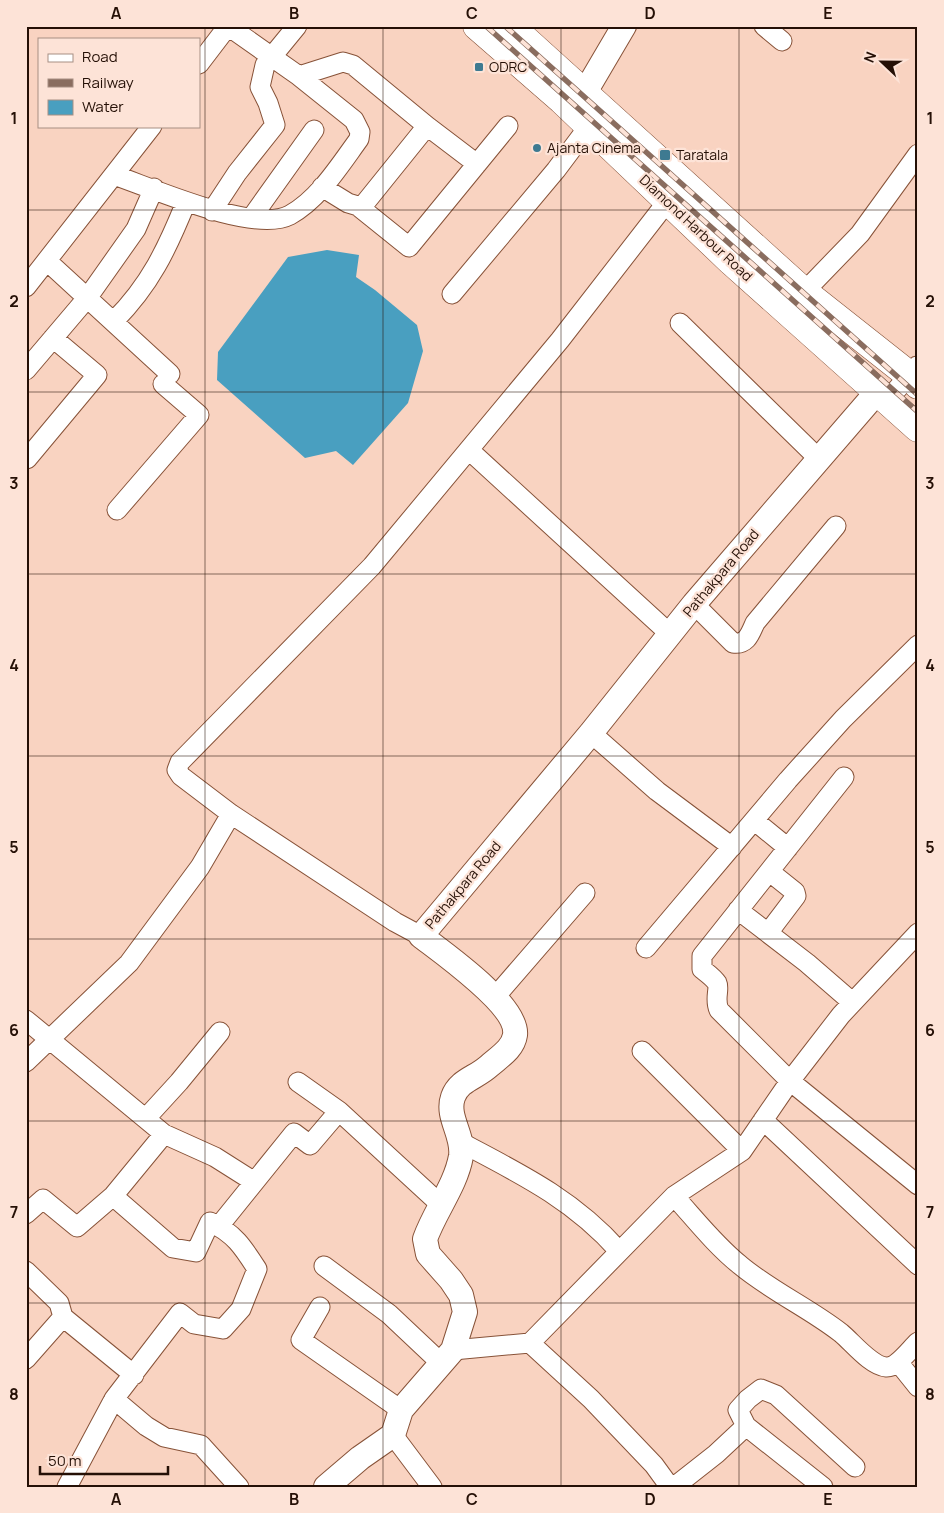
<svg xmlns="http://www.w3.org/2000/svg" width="944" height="1513" viewBox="0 0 944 1513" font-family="Manrope,sans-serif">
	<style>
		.water { fill: #499fc0 }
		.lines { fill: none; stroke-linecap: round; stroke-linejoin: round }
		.minor-casing { stroke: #875238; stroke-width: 21 }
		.tertiary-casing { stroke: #875238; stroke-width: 26 }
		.trunk-casing { stroke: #875238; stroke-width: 29 }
		.minor { stroke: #fff; stroke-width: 19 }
		.tertiary { stroke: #fff; stroke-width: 24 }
		.trunk { stroke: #fff; stroke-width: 28 }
		.rail-casing { stroke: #8a6d5f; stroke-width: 5.5 }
		.rail { stroke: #fde3d7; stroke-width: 4; stroke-dasharray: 11; stroke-linecap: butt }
		.grid { fill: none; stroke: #251006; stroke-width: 1; stroke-opacity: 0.55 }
		.poi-dot { fill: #3e7a91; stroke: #fde3d7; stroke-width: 2 }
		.labels { text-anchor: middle; stroke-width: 4.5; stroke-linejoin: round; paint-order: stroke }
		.poi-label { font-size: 14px; fill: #251006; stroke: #fde3d7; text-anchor: start }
		.street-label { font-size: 14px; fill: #251006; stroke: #fde3d7 }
		.neatline { fill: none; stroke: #251006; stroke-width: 2 }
		.grid-label { font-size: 16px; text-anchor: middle; font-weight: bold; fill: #251006 }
	</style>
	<rect width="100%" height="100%" fill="#f9d3c1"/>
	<!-- water -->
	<path class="water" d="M327 250 359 255 356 277 375 290 417 325 423 351 408 403 353 465 336 451 305 458 217 380 218 352 288 257Z"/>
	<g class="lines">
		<defs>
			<path id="minor" d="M764 26 782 41
				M199 64 228 26
				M299 76 343 62 353 65 427 126 365 203 358 206 348 203 322 187
				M427 126 477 164
				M114 175C152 188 254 234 290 215 319 199 340 165 359 139L360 132 354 120 299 76 228 26
				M358 206 409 247 508 126
				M212 211 237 173 275 125 268 103 260 87 265 65 297 26
				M252 217 314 130
				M47 261 170 374
				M26 287 152 126
				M804 292 860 234 918 154
				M452 294 556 170 589 126
				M114 321C150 285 167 249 186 202
				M680 323 819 459
				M26 370 88 297 136 229 154 188
				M887 401 917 366
				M469 450 670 634
				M27 459 97 375 53 338
				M117 510 199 415 163 384
				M694 604 733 643C747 645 750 634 755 623L836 526
				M591 733 657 791 732 847
				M844 777 702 956V969C707 973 714 978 717 983 720 989 714 999 719 1010L790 1081 918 1185
				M755 821 788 848
				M770 872 795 892 796 896 768 933 807 963 852 1002
				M738 910 768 933
				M421 936 395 922 231 814 181 776 177 770 180 762 372 566 560 340 667 202
				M646 948 788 780 843 719 918 645
				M495 997 585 893
				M26 1020 164 1134 215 1157 253 1181
				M642 1051 742 1151
				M26 1062 129 963 200 867 231 814
				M298 1082 339 1111 440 1204
				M147 1117 179 1082 220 1032
				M763 1120 918 1265
				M462 1143C521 1174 574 1200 619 1251
				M674 1196C695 1219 715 1245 740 1265 771 1291 809 1308 841 1333 852 1342 871 1366 886 1367 897 1368 910 1349 918 1342
				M26 1214 43 1199 77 1227 113 1196
				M219 1226 294 1133 310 1145 339 1111
				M324 1266 389 1314 441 1363
				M26 1271 59 1303 63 1317 26 1359
				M320 1307 301 1340 401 1410
				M63 1317 134 1375
				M530 1343 591 1399 654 1465 670 1487
				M453 1350 530 1343 674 1196 742 1151 790 1081 841 1015 918 933
				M898 1362 918 1387
				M114 1399 146 1426 164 1437 201 1445 239 1487
				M746 1426 823 1487
				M393 1435 432 1487
				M67 1487 114 1399 180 1313 194 1324 223 1329 241 1309 257 1269C243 1247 234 1233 210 1222L196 1252 173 1248 113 1196 164 1134
				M674 1487 716 1454 746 1426 738 1410 748 1399 761 1389 776 1395 855 1467"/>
			<path id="tertiary" d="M584 94 624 26
				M326 1487 360 1458 393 1435 401 1410 453 1350 465 1312 461 1295 451 1280 428 1254 425 1239C435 1211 456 1185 461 1156 464 1135 446 1117 453 1097 459 1080 476 1078 489 1066 499 1057 513 1049 515 1035 519 1006 443 953 421 936L591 733 694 604 877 392"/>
			<path id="trunk" d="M477 26 562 100 731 261 918 428
				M510 26 804 292 909 375 918 385"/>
		</defs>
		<!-- minor casing -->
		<use href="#minor" class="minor-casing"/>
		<!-- tertiary casing -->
		<use href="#tertiary" class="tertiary-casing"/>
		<!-- trunk casing -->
		<use href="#trunk" class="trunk-casing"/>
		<!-- minor -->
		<use href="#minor" class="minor"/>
		<!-- tertiary -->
		<use href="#tertiary" class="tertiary"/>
		<!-- trunk -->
		<use href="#trunk" class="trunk"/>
		<defs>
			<path id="rail" d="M486 26 918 412
				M505 26 918 395"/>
		</defs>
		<!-- rail casing -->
		<use href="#rail" class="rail-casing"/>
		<!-- rail -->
		<use href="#rail" class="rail"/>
	</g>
	<!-- grid -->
	<path class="grid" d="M205 26V1487M383 26V1487M561 26V1487M739 26V1487M26 210H918M26 392H918M26 574H918M26 756H918M26 939H918M26 1121H918M26 1303H918"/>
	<!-- markers -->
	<g class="poi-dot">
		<rect x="474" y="62" width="10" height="10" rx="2.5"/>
		<circle cx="537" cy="148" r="5"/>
		<rect x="659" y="149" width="12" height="12" rx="2.5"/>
	</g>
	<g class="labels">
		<!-- poi labels -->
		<g class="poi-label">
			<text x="489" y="72">ODRC</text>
			<text x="547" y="153">Ajanta Cinema</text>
			<text x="676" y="160">Taratala</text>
		</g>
		<!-- street labels -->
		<g class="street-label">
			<text transform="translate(696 228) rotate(43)" y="5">Diamond Harbour Road</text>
			<text transform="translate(721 573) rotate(-50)" y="5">Pathakpara Road</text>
			<text transform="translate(463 885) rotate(-50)" y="5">Pathakpara Road</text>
		</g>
	</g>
	<!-- border -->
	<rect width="944" height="1513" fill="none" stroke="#fde3d7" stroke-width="55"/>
	<!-- legend -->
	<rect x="38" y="38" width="162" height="90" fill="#fde3d7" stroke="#a78f83"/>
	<rect x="48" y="54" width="25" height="8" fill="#ffffff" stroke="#a78f83"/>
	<text x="82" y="62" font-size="15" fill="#251006">Road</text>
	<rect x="48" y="79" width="25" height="8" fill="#8a6d5f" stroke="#a78f83"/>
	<text x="82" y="88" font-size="15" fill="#251006">Railway</text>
	<rect x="48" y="100" width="25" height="15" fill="#499fc0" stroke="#a78f83"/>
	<text x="82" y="112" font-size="15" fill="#251006">Water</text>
	<!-- north arrow -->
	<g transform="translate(882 62) rotate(292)" stroke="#fde3d7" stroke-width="4" paint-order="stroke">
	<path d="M0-4L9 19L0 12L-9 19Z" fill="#251006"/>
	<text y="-8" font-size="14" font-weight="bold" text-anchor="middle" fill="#251006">N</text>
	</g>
	<!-- scale -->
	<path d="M40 1466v8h128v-8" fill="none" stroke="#251006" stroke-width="2.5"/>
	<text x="48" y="1466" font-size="15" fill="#251006" stroke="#fde3d7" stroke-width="4" paint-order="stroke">50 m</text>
	<rect x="28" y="28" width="888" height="1458" class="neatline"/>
	<g class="grid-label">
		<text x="116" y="19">A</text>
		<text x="294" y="19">B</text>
		<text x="472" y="19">C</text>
		<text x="650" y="19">D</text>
		<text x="828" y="19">E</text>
		<text x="14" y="124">1</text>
		<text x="930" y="124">1</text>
		<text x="14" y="307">2</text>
		<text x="930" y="307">2</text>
		<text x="14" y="489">3</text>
		<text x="930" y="489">3</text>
		<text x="14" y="671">4</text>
		<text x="930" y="671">4</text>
		<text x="14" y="853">5</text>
		<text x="930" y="853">5</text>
		<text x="14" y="1036">6</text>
		<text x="930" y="1036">6</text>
		<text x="14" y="1218">7</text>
		<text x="930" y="1218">7</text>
		<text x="14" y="1400">8</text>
		<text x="930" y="1400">8</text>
		<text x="116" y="1505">A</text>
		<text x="294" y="1505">B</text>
		<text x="472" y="1505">C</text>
		<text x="650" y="1505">D</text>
		<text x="828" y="1505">E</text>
	</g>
</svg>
